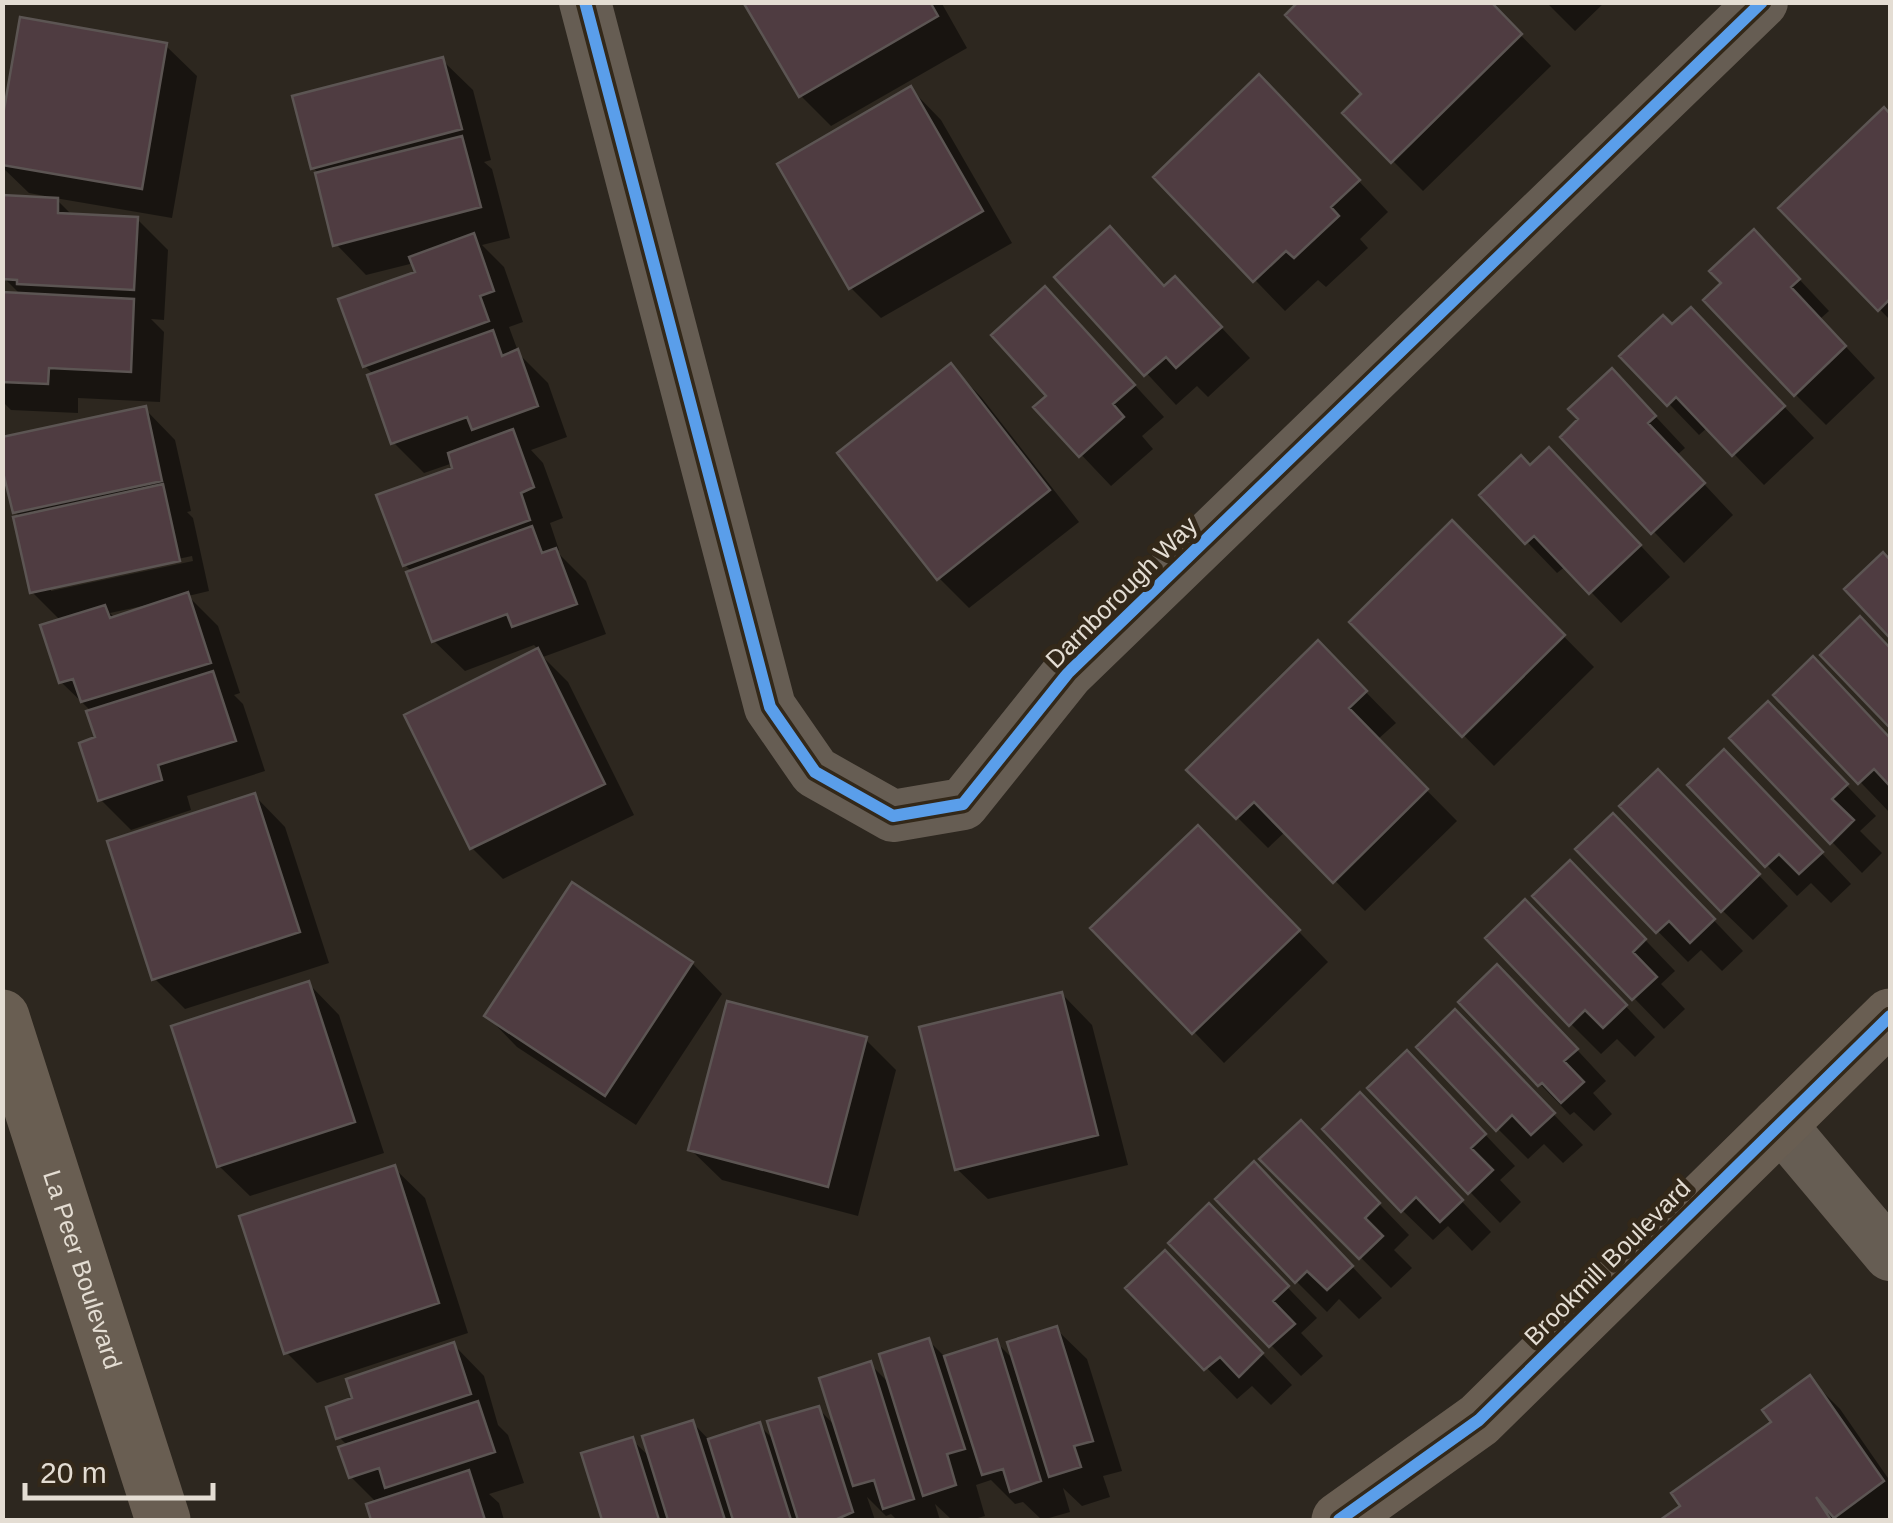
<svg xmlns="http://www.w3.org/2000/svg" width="1893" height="1523" viewBox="0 0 1893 1523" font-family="Helvetica,sans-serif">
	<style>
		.shadow { fill: #0007; fill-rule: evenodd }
		.building { fill: #4f3c41; stroke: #5c5553; stroke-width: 2.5 }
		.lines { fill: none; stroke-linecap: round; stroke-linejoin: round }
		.street { stroke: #665d53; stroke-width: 52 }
		.secondary { stroke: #695e52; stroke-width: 55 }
		.cycleway-casing { stroke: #332819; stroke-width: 19 }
		.cycleway { stroke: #5a9eea; stroke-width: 12 }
		.labels { text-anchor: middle; stroke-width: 10; stroke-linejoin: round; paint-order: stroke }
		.street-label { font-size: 25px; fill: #e4ddd3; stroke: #332819 }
	</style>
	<rect width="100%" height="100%" fill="#2d271f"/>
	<!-- shadow -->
	<path class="shadow" d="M746 2H941L967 48 831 126 801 96Z
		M1488 2 1551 66 1423 191 1345 113 1365 94Z
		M1546 2H1605L1575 31Z
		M166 46 197 76 172 218 55 198 74 217 137 219 168 250 164 320 151 319 164 332 160 402 78 398V413L11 410 2 401V322L22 296 4 278 45 196 29 193 2 167V136Z
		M442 60 473 90 491 160 484 162 492 169 510 238 482 245 504 267 523 322 509 327 519 354 548 383 567 437 531 450 543 463 563 518 550 523 559 550 556 551 586 581 606 634 543 657 568 682 634 815 503 879 472 848 407 716 539 650 534 645 465 671 434 641 413 573 405 565 455 469 453 463 424 473 393 442 374 375 365 366 418 273 414 263 366 275 336 244 320 174 313 168Z
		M911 89 941 120 1012 243 881 318 851 288Z
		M1290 108 1388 212 1360 239 1368 248 1326 287 1318 280 1285 311 1156 177Z
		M1884 110 1890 117V320L1782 208Z
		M1784 263 1829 311 1820 319 1875 378 1826 425 1795 394Z
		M1058 277 1165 288 1205 310 1250 358 1208 397 1197 386 1176 405Z
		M1075 320 1164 417 1142 436 1153 449 1111 486 1037 408 1049 396Z
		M1672 328 1722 341 1814 438 1764 485 1708 427 1699 435 1623 356Z
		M951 366 981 397 1079 522 969 608 939 578Z
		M1642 402 1685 448 1677 455 1733 515 1684 563 1563 437Z
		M145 409 175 440 191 511 187 512 193 518 209 591 188 596 218 626 240 693 234 695 243 704 265 771 187 796 191 810 131 830 100 799 98 739 92 712 61 682V621L32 592 21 518 15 512ZM192 556 193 561 51 591V586ZM147 605 148 608 116 619 110 613Z
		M1530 468 1580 481 1670 577 1621 623 1566 566 1557 573 1482 495Z
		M1452 523 1594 667 1494 766 1352 622Z
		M1318 643 1396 723 1377 740 1457 821 1365 911 1286 831 1268 848 1190 770Z
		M1843 690 1890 739V813L1777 695Z
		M1798 735 1876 816 1860 831 1882 853 1862 873 1732 738Z
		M1755 783 1851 884 1831 903 1811 883 1797 896 1767 865Z
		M255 796 285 827 329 963 185 1009 155 979Z
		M1689 802 1788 906 1753 940 1722 910Z
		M1644 847 1743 951 1722 971 1701 950 1688 962 1578 850Z
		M1228 858 1328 962 1224 1063 1094 928Z
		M1601 894 1675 971 1661 984 1685 1009 1664 1029 1634 998Z
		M1556 933 1655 1037 1635 1057 1617 1039 1601 1054 1571 1024Z
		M692 963 722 994 636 1125 517 1047 487 1016Z
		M309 984 339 1015 384 1153 250 1196 219 1166Z
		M1062 994 1092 1025 1128 1165 988 1199 957 1169Z
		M1528 997 1606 1081 1593 1093 1612 1114 1594 1131 1574 1112 1570 1115 1540 1084Z
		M866 1040 896 1070 858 1216 722 1180 691 1150Z
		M1485 1043 1583 1145 1563 1163 1544 1144 1528 1159 1498 1129Z
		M1437 1084 1515 1166 1500 1180 1521 1202 1500 1223 1370 1088Z
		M1390 1126 1491 1232 1472 1251 1448 1226 1433 1240 1402 1210Z
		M1331 1154 1409 1235 1394 1250 1412 1268 1391 1288 1263 1159Z
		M394 1168 425 1198 468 1333 317 1383 286 1352Z
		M1284 1195 1382 1298 1359 1319 1339 1299 1327 1312 1296 1281Z
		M1239 1237 1317 1318 1301 1333 1323 1356 1301 1376 1172 1243Z
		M1196 1284 1292 1385 1271 1405 1252 1386 1237 1399 1129 1288Z
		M1056 1329 1087 1359 1122 1471 1103 1476 1110 1497 1082 1506 1063 1488 1070 1512 1042 1520 1023 1502 1015 1504 991 1480 976 1485 985 1516 971 1520H952L935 1504 940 1520H897L891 1514 886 1516 867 1497 875 1520H605L585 1455 632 1440 652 1459 693 1423 710 1441 759 1425 776 1442 818 1408 837 1428 870 1364 891 1385 929 1341 946 1358 996 1342 1015 1361Z
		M454 1345 484 1376 498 1425 508 1435 524 1483 489 1494 499 1503 504 1520H374L369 1506 377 1503 351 1477 348 1446 339 1437 355 1400Z
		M1810 1379 1840 1409 1890 1481V1520H1664L1684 1507 1774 1423Z"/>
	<!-- building -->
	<path class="building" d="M743 2H930L938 16 799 97Z
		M1298 2H1491L1522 34 1391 163 1342 113 1361 94 1285 15Z
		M20 17 167 43 142 189 2 165V121Z
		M443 57 462 129 311 169 292 96Z
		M1259 74 1360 180 1331 207 1339 216 1294 258 1286 251 1253 282 1153 177Z
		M911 86 983 211 849 289 777 164Z
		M1884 107 1890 114V299L1878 311 1778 208Z
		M462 136 481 207 333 246 315 173Z
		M2 195 58 198V213L138 217 134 290 17 284V280L2 279Z
		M1110 226 1164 286 1175 276 1222 327 1176 368 1166 357 1144 376 1054 277Z
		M1754 229 1800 279 1791 287 1846 346 1794 396 1703 300 1721 283 1709 271Z
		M474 233 494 291 480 296 489 321 363 367 338 299 415 272 409 257Z
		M1045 286 1135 385 1113 404 1124 417 1079 457 1033 407 1046 396 991 335Z
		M2 292 134 299 131 372 49 368 48 384 2 382Z
		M1691 307 1785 406 1732 456 1676 397 1667 406 1619 356 1663 315 1672 324Z
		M493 330 502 356 518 349 538 406 472 430 467 417 391 444 367 375Z
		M951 363 1050 490 937 580 837 453Z
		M1612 368 1656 416 1648 423 1705 483 1651 534 1560 437 1578 419 1568 409Z
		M146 406 162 481 13 513 2 468V437Z
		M513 429 534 487 521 493 530 520 403 566 376 495 452 468 448 453Z
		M1549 447 1641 545 1589 594 1534 536 1525 544 1479 495 1521 455 1530 465Z
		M163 484 180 561 30 593 13 517Z
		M1452 520 1565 635 1462 737 1349 622Z
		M532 526 542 553 556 548 577 604 512 627 507 614 432 642 406 572Z
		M1883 552 1890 560V638L1844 589Z
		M188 592 211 663 81 702 73 679 59 683 40 625 105 605 110 618Z
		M1860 616 1890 648V728L1820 655Z
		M1318 640 1367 691 1349 708 1428 789 1333 883 1254 802 1236 819 1186 770Z
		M538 648 605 784 470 849 404 715Z
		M1813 656 1890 738V786L1874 769 1858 784 1773 695Z
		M213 671 236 741 158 765 162 780 98 801 79 743 95 737 86 711Z
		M1768 701 1848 784 1832 799 1854 820 1830 844 1729 738Z
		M1724 749 1823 852 1799 874 1779 854 1765 867 1687 785Z
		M1658 769 1760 874 1721 912 1619 806Z
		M255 793 300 932 152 980 107 841Z
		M1613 813 1715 919 1690 943 1669 921 1656 933 1575 849Z
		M1198 825 1300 930 1192 1034 1090 928Z
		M1570 860 1646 939 1633 952 1657 977 1632 1000 1532 896Z
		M572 882 693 962 605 1096 484 1016Z
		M1525 899 1627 1005 1603 1028 1585 1010 1569 1026 1485 938Z
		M1497 964 1578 1049 1564 1061 1584 1082 1561 1103 1542 1083 1538 1086 1458 1002Z
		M309 981 355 1122 217 1167 171 1026Z
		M1062 992 1098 1135 955 1170 919 1027Z
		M727 1001 867 1037 828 1187 688 1150Z
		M1455 1009 1555 1113 1531 1135 1512 1115 1496 1131 1416 1047Z
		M1407 1050 1486 1134 1471 1148 1493 1170 1468 1194 1367 1088Z
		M1360 1092 1463 1200 1440 1222 1416 1197 1401 1212 1322 1129Z
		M1301 1120 1380 1203 1365 1218 1383 1236 1359 1259 1259 1159Z
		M1254 1161 1353 1266 1327 1290 1307 1271 1295 1283 1215 1199Z
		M395 1165 439 1303 284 1354 239 1216Z
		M1209 1203 1289 1286 1273 1301 1295 1324 1269 1347 1168 1243Z
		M1165 1250 1263 1353 1239 1377 1220 1357 1204 1370 1125 1288Z
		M1057 1326 1093 1441 1074 1446 1081 1467 1049 1477 1007 1342Z
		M929 1338 965 1449 947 1454 956 1485 923 1496 879 1354Z
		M997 1339 1041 1481 1010 1492 1003 1469 982 1475 944 1356Z
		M454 1342 471 1394 336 1439 326 1407 352 1398 346 1379Z
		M871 1361 914 1499 883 1509 874 1480 853 1486 819 1378Z
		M1810 1375 1884 1481 1834 1518 1816 1497 1831 1520H1660L1680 1506 1671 1493 1771 1422 1762 1410Z
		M478 1401 495 1452 385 1488 379 1468 349 1478 338 1447Z
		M819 1406 853 1512 835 1520H798L767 1421Z
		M693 1420 725 1520H668L642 1436Z
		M760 1422 791 1520H733L708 1439Z
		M633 1437 659 1520H602L581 1453Z
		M469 1470 485 1520H371L366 1504Z"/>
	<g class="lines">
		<!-- street -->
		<path class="street" d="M585 2 770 707 815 772 893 816 963 804 1068 673 1762 2
			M1779 1123 1890 1255"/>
		<!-- secondary -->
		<g class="secondary">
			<path id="s1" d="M2 1017 163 1520"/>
			<path d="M1339 1520 1479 1420 1890 1016"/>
		</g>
		<defs>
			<path id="cycleway" d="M585 2 770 707 815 772 893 816 963 804 1068 673 1762 2
				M1339 1520 1479 1420 1890 1016"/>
		</defs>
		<!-- cycleway casing -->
		<use href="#cycleway" class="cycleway-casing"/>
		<!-- cycleway -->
		<use href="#cycleway" class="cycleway"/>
	</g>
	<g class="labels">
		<!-- street labels -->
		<g class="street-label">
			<text transform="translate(1121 592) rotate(-45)" y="9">Darnborough Way</text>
			<text transform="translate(1607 1262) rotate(-45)" y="9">Brookmill Boulevard</text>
			<text dy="9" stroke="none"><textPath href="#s1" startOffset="265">La Peer Boulevard</textPath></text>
		</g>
	</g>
	<!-- border -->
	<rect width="1893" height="1523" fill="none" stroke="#e4ddd3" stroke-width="10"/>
	<!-- scale -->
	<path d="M25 1483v15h188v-15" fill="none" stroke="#e4ddd3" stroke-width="5"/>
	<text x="40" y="1483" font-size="30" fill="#e4ddd3" stroke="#332819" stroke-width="8" paint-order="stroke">20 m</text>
</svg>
